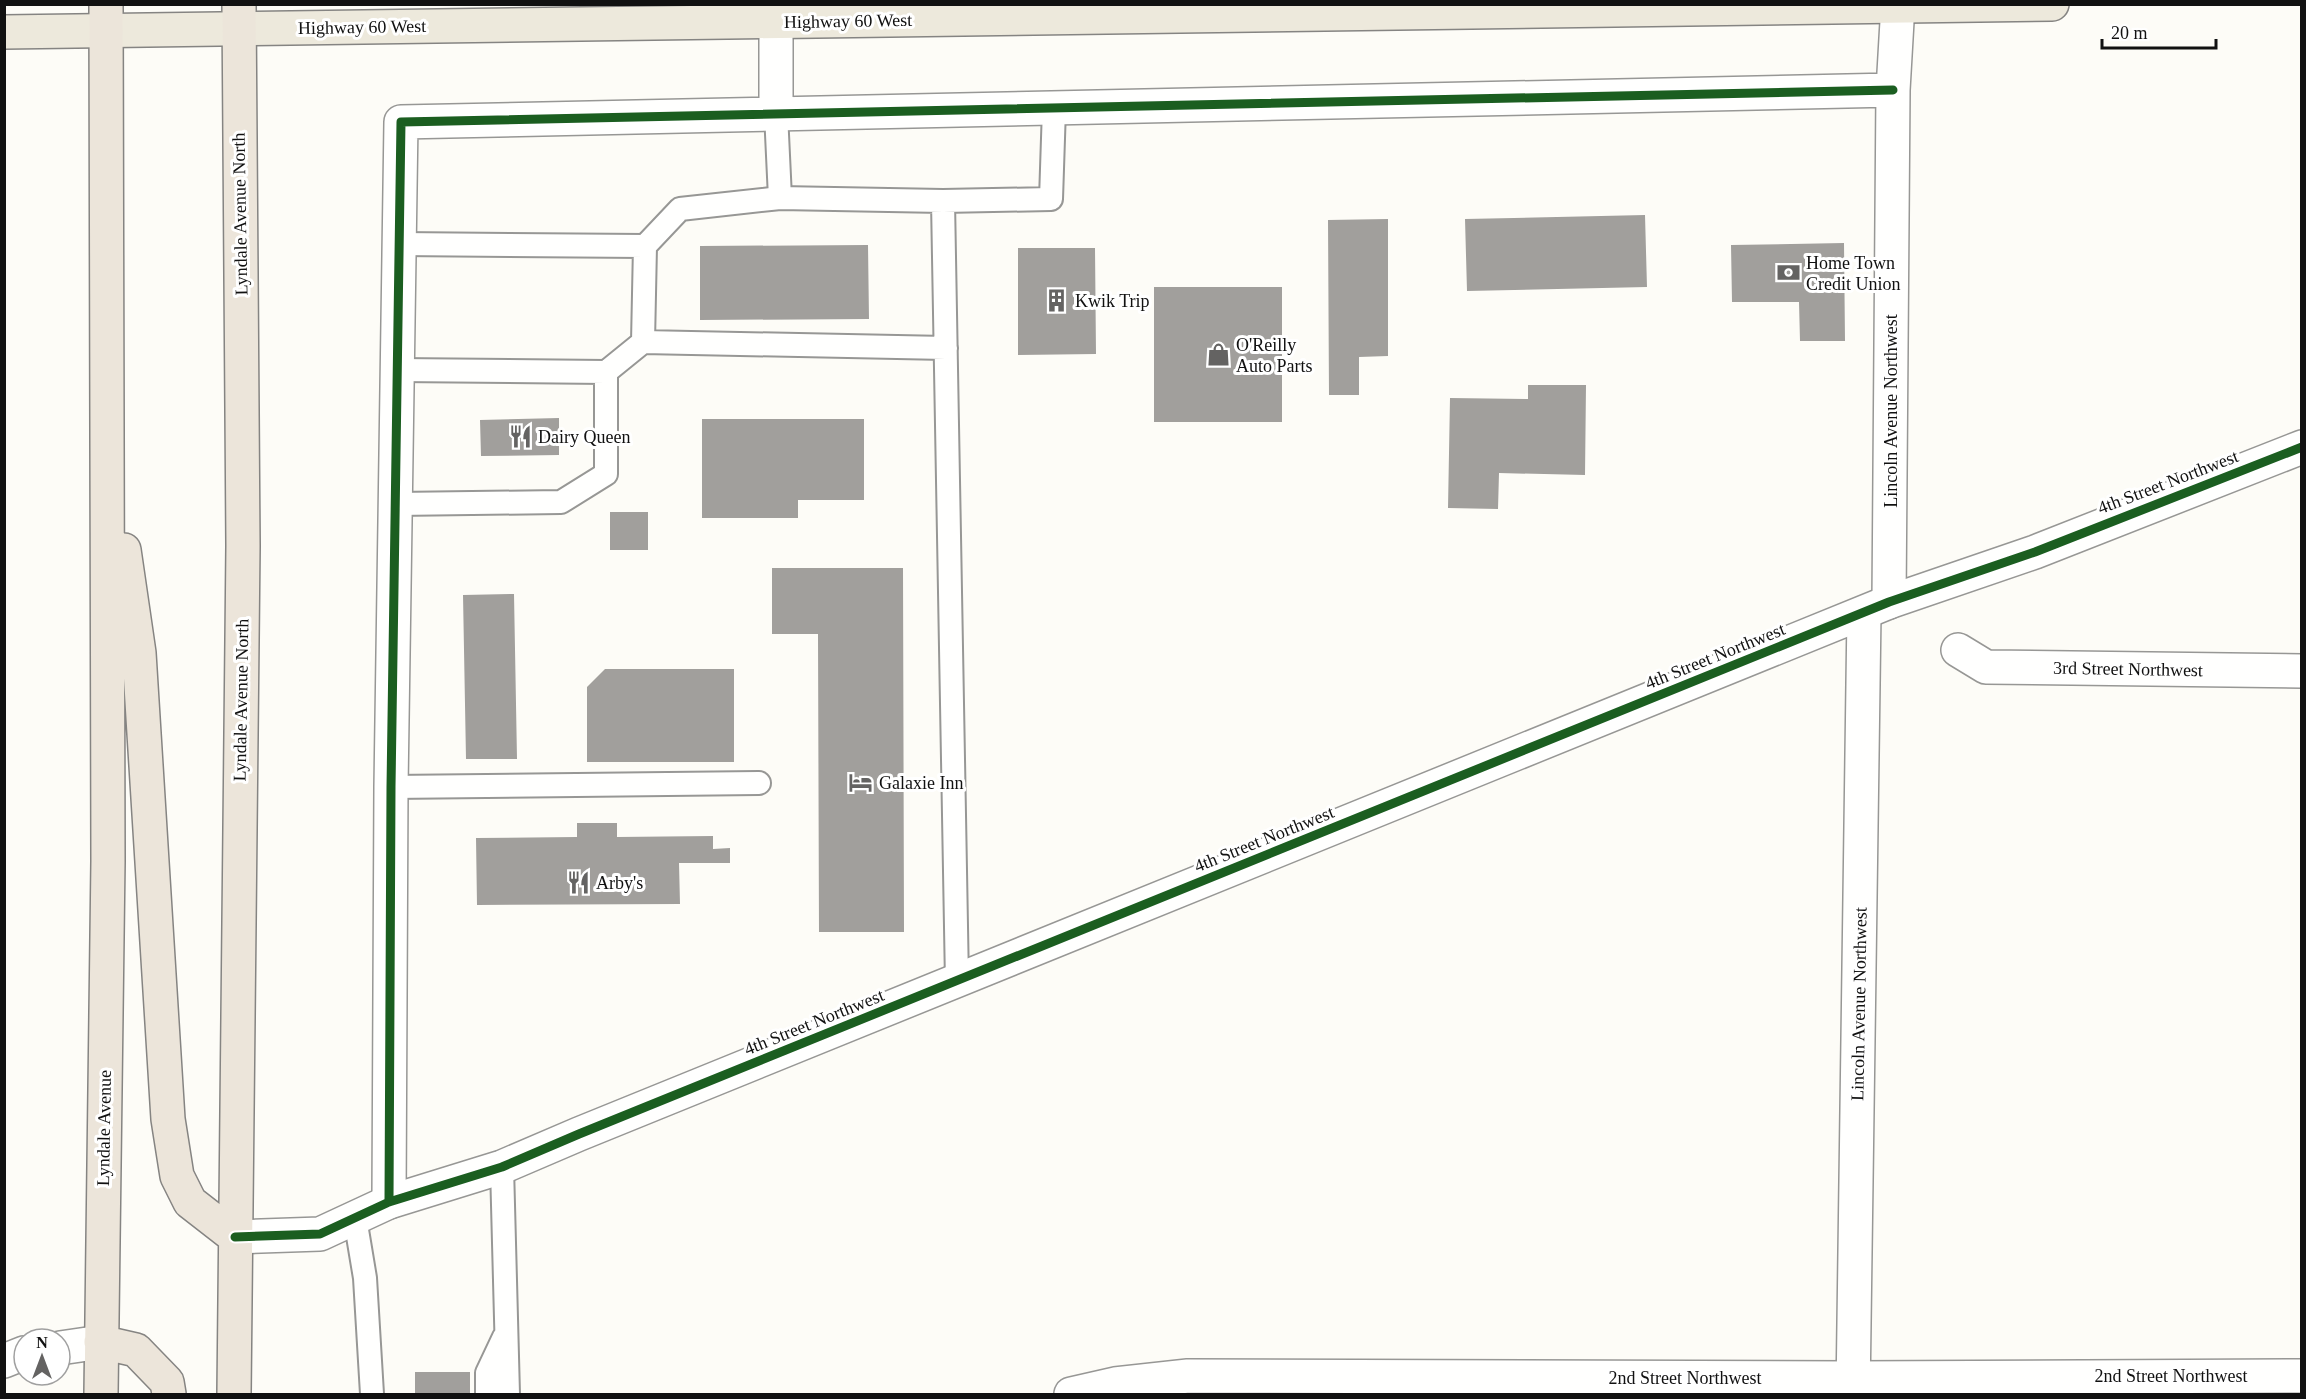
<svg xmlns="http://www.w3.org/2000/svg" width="2306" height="1399" viewBox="0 0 2306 1399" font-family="'Times New Roman',serif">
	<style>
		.building { fill: #a19f9c }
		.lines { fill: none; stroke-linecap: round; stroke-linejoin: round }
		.service-casing { stroke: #979795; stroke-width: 26 }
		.minor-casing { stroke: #979795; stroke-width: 36 }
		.tertiary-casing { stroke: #979795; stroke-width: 36 }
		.primary-casing { stroke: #858482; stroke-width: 36 }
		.trunk-casing { stroke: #858482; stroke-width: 36 }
		.service { stroke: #fffffe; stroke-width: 22 }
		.minor { stroke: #fffffe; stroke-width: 33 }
		.tertiary { stroke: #fffffe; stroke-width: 33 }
		.primary { stroke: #ede9dc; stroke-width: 33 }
		.trunk { stroke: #ece5da; stroke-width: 33 }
		.cycleway-casing { stroke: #fff; stroke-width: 13 }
		.cycleway { stroke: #1b5e20; stroke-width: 9 }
		.labels { text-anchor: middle; stroke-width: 6; stroke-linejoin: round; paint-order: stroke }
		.street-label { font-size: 18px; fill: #111; stroke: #fff }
		.poi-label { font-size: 18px; fill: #111; stroke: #fff; text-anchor: start }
	</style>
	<rect width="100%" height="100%" fill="#fdfcf7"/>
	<!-- building -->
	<path class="building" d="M1645 215 1647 287 1467 291 1465 219Z
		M1388 219V356L1359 357V395H1329L1328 220Z
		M1844 243 1845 341H1800L1799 302H1732L1731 245Z
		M868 245 869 319 700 320V246Z
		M1018 248H1095L1096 354 1018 355Z
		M1154 287H1282V422H1154Z
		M1528 385H1586L1585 475 1499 473 1498 509 1448 508 1450 398 1528 399Z
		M559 418V455L481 456 480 420Z
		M702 419H864V500H798V518H702Z
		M610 512H648V550H610Z
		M772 568H903L904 932H819L818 634H772Z
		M514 594 517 759H466L463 595Z
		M605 669H734V762H587V687Z
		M577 823H617V837L713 836V849L730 848V863H679L680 904 477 905 476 838 577 837Z
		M415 1372H470V1394H415Z"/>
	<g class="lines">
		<defs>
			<path id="service" d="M776 113 780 198
				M943 201 957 982
				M399 244 645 246 680 209 780 198 943 201 1051 199 1054 108
				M643 342 946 348
				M397 370 606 372
				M396 504 561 502 606 474V372L643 342 645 246
				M391 787 759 783
				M502 1167 508 1394
				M355 1218 365 1278 372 1394
				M487 1394V1373L504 1337"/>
			<path id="minor" d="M776 22V113
				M1889 602 1893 90 1898 4
				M1958 650 1986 667 2302 671
				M389 1202 391 787 401 122 1893 90
				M1071 1394 1115 1384 1188 1376 1853 1378 2302 1376
				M1853 1394 1864 613"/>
			<path id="tertiary" d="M235 1237 320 1234 389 1202 502 1167 579 1134 1889 602 2035 552 2302 447
				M60 1348 101 1342
				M4 1361 24 1353"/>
			<path id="primary" d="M4 32 2052 4"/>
			<path id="trunk" d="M124 550 139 653 168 1119 177 1176 190 1202 235 1237
				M101 1342 136 1350 167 1382 169 1394
				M101 1394 108 861 106 4
				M234 1394 243 546 239 4"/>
		</defs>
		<!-- service casing -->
		<use href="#service" class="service-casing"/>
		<!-- minor casing -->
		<use href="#minor" class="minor-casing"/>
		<!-- tertiary casing -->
		<use href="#tertiary" class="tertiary-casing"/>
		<!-- primary casing -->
		<use href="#primary" class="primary-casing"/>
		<!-- trunk casing -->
		<use href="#trunk" class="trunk-casing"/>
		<!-- service -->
		<use href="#service" class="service"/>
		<!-- minor -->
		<use href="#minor" class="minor"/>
		<!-- tertiary -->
		<use href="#tertiary" class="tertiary"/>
		<!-- primary -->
		<use href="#primary" class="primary"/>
		<!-- trunk -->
		<use href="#trunk" class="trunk"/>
		<defs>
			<path id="cycleway" d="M389 1202 391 787 401 122 1893 90
				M235 1237 320 1234 389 1202 502 1167 579 1134 1889 602 2035 552 2302 447"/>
		</defs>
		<!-- cycleway casing -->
		<use href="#cycleway" class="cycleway-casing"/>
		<!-- cycleway -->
		<use href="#cycleway" class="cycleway"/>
	</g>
	<!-- icons -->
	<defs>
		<symbol id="bank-bare" viewBox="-9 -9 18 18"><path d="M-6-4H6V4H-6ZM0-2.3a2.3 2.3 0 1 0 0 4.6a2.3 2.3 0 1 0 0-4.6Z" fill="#646362" stroke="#fff" stroke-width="2.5" paint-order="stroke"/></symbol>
		<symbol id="building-bare" viewBox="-9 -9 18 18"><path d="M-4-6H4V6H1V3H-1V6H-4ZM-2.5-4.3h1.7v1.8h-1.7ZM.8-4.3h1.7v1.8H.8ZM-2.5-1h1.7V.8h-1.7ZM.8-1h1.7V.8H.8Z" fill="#646362" stroke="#fff" stroke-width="2.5" paint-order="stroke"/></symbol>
		<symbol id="shop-bare" viewBox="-9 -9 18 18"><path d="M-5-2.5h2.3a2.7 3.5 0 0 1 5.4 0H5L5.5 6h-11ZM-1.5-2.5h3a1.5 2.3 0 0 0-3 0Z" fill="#646362" stroke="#fff" stroke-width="2.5" paint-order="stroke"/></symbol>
		<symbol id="restaurant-bare" viewBox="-9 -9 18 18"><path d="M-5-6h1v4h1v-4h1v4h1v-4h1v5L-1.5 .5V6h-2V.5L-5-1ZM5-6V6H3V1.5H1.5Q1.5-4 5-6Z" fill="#646362" stroke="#fff" stroke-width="2.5" paint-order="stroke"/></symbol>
		<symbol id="hotel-bare" viewBox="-9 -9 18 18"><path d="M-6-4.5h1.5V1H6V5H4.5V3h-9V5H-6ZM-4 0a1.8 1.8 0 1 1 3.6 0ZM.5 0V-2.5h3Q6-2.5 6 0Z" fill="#646362" stroke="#fff" stroke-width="2.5" paint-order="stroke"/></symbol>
	</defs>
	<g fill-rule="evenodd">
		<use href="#bank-bare" x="1772" y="256" width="33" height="33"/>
		<use href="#building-bare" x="1040" y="284" width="33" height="33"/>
		<use href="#shop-bare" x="1202" y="338" width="33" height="33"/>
		<use href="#restaurant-bare" x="504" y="420" width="33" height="33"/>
		<use href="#hotel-bare" x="844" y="766" width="33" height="33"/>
		<use href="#restaurant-bare" x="562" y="866" width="33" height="33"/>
	</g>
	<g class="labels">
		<!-- street labels -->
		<g class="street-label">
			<text transform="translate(848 21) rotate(-1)" y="6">Highway 60 West</text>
			<text transform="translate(362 27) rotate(-1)" y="6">Highway 60 West</text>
			<text transform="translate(240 214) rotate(-91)" y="6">Lyndale Avenue North</text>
			<text transform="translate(1891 411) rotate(-90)" y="6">Lincoln Avenue Northwest</text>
			<text transform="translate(2168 482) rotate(-21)" y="6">4th Street Northwest</text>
			<text transform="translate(1715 656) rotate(-22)" y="6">4th Street Northwest</text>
			<text transform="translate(2128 669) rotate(1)" y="6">3rd Street Northwest</text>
			<text transform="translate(241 700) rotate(-89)" y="6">Lyndale Avenue North</text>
			<text transform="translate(1264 839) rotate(-22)" y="6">4th Street Northwest</text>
			<text transform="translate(1859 1004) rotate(-89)" y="6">Lincoln Avenue Northwest</text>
			<text transform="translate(814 1022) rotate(-22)" y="6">4th Street Northwest</text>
			<text transform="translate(104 1128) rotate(-89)" y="6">Lyndale Avenue</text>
			<text x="2171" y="1382">2nd Street Northwest</text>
			<text x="1685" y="1384">2nd Street Northwest</text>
		</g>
		<!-- poi labels -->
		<g class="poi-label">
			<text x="1806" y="269">Home Town<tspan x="1806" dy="21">Credit Union</tspan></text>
			<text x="1075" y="307">Kwik Trip</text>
			<text x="1236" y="351">O'Reilly<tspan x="1236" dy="21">Auto Parts</tspan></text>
			<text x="538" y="443">Dairy Queen</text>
			<text x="879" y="789">Galaxie Inn</text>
			<text x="596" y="889">Arby's</text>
		</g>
	</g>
	<!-- border -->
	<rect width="2306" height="1399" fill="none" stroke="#111111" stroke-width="12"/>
	<!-- north arrow -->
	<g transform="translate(42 1357)"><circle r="28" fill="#ffffff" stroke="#a0a0a0" stroke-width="1.5"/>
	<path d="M0-4.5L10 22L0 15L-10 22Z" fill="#646362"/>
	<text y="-9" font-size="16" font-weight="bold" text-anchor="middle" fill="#111111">N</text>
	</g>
	<!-- scale -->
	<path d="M2102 39v9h114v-9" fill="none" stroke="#111111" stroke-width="3"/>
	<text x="2111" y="39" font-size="18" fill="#111111" stroke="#ffffff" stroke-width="4.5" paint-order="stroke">20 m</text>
</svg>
